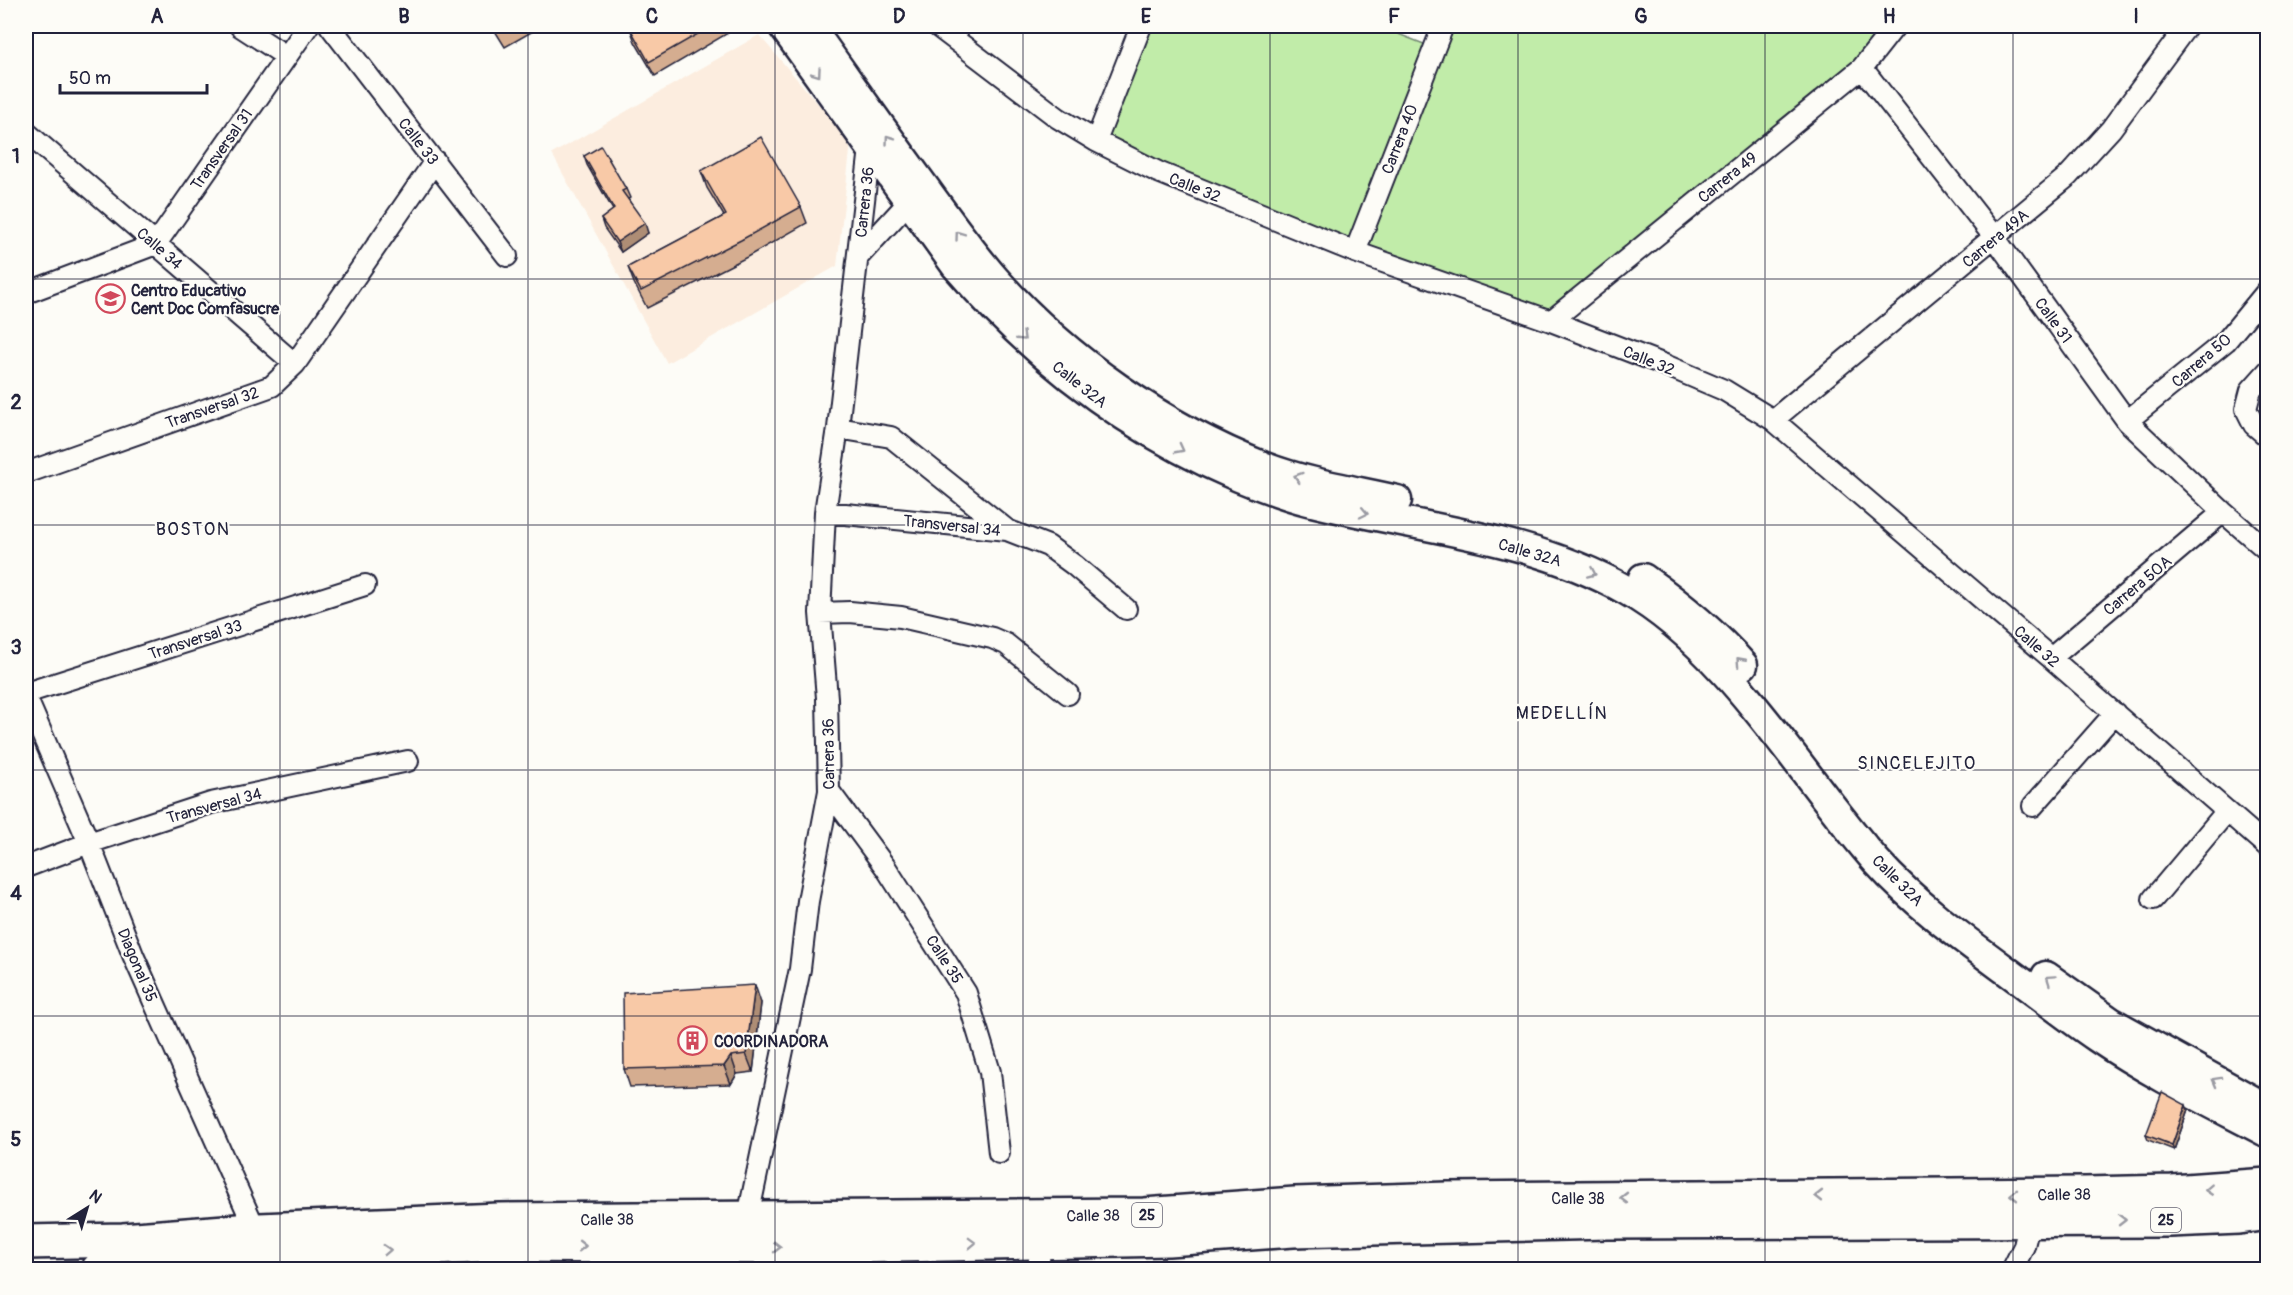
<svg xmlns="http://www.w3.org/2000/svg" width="2293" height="1295" viewBox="0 0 2293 1295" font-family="Pangolin,sans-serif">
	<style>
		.built { fill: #fceddf }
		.green { fill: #c1eca9; stroke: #728772; stroke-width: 1.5 }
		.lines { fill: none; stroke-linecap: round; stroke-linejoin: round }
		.street-casing { stroke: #22223b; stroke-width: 24 }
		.secondary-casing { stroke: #22223b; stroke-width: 33 }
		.highway-casing { stroke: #22223b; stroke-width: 38 }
		.street { stroke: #fdfcf7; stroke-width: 20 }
		.secondary { stroke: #fdfcf7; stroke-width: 28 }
		.highway { stroke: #fdfcf7; stroke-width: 33 }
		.wall { fill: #d5ad90; stroke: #22223b; stroke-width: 1.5 }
		.shaded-wall { fill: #ae8d75; stroke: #22223b; stroke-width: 1.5 }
		.building { fill: #f8c9a7; stroke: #22223b; stroke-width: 1.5 }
		.oneway { stroke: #9a9aa2 }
		.grid { fill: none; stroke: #22223b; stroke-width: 1.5; stroke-opacity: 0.55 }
		.labels { text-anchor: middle; stroke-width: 4.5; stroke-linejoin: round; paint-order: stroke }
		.shield { fill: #fdfcf7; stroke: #646373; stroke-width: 1.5 }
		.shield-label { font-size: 15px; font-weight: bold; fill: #22223b }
		.street-label { font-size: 16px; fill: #22223b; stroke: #fdfcf7 }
		.poi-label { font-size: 16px; font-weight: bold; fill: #22223b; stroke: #fdfcf7; text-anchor: start }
		.neighbourhood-label { font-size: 18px; letter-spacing: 1.5px; fill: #22223b; stroke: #fdfcf7 }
		.neatline { fill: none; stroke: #22223b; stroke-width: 2 }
		.grid-label { font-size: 20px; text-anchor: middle; font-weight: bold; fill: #22223b }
	</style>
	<rect width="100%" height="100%" fill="#fdfcf7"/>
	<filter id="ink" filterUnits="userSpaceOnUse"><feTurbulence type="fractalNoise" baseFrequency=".0167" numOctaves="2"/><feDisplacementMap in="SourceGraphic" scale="12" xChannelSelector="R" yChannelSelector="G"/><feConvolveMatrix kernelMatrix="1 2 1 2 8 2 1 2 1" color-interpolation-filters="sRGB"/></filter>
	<g filter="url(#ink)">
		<!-- built -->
		<path class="built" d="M759 35 851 142 837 266 667 363 552 154Z"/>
		<!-- green -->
		<path class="green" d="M1141 26H1378L1434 48 1443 26H1895L1862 68 1551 321 1096 141Z"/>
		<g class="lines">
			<defs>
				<path id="street" d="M240 26 286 56
					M330 26 507 256
					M937 26 1058 118 1096 141 1158 172 1355 252 1551 321 1665 365 1724 390 1773 420 2051 658 2268 847
					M1862 68 1995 238 2127 421 2223 512 2268 551
					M26 132 295 364
					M1096 141 1141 26
					M1355 252 1443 26
					M859 256 918 192
					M26 293 156 244 308 26
					M1551 321 1862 68 1895 26
					M2268 371 2251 390 2246 409 2254 425 2268 437
					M1773 420 2068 176 2111 129 2187 26
					M2127 421 2226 341 2268 290
					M838 428 891 437 1007 530
					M26 473 272 386 295 364 435 161
					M825 512 1007 530 1048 546 1074 565 1126 609
					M820 613 850 612 901 617 992 638 1006 644 1068 694
					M2051 658 2223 512
					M26 693 365 585
					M26 697 89 843 133 955 256 1231
					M829 791 886 868 966 993 990 1072 999 1153
					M2033 806 2115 713
					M26 867 89 843 211 803 408 761
					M2153 899 2227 811
					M746 1226 800 969 808 901 829 791 827 698 820 613 825 512 838 428 870 148
					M1038 1270 1041 1241
					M2012 1270 2024 1246 2030 1221"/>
				<path id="secondary" d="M783 26 956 266C1034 357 1128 430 1239 477 1261 486 1284 495 1308 501 1414 528 1529 535 1626 590 1729 648 1800 775 1877 862 1915 904 1962 938 2007 971 2037 993 2067 1017 2098 1038 2151 1074 2211 1103 2268 1133
					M809 26C847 79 884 132 923 185 946 217 969 249 995 279 1067 360 1163 427 1265 467 1307 483 1353 490 1397 500
					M1643 578C1680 604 1713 631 1743 665
					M2046 976 2111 1022 2268 1109"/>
				<path id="highway" d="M26 1242 123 1240 238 1231 499 1220 1144 1215 1295 1204 1448 1199 2085 1194 2172 1192 2268 1185
					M98 1270 334 1253 494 1245 806 1247 1168 1239 1293 1230 1607 1222 2170 1220 2239 1217 2268 1213"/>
			</defs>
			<!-- street casing -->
			<use href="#street" class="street-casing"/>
			<!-- secondary casing -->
			<use href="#secondary" class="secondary-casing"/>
			<!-- highway casing -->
			<use href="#highway" class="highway-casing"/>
			<!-- street -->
			<use href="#street" class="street"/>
			<!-- secondary -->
			<use href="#secondary" class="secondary"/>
			<!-- highway -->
			<use href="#highway" class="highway"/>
		</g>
		<!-- wall -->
		<path class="wall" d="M492 26H542L505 47Z
			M634 26H725L728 33 655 76 635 42 630 28Z
			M584 156 626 189 630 198 628 199 648 233 621 252 604 228 601 219 613 210 587 165Z
			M701 171 801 207 807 223 747 257 647 308 634 283 628 267 724 216 707 188Z
			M761 1003 753 1072 737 1074 731 1084 630 1087 624 1069Z
			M2188 1110 2174 1150 2148 1140 2146 1135Z"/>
		<!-- shaded-wall -->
		<path class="shaded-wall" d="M645 223 648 233 621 252 617 242Z
			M755 985 761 1003 753 1072 746 1054Z
			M731 1056 737 1074 731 1084 724 1066Z
			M2186 1105 2188 1110 2174 1150 2172 1145Z"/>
		<!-- building -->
		<path class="building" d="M496 26H504L498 29Z
			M634 26H712L649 62 630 28Z
			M761 137 801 207 741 240 641 291 628 267 726 215 701 171Z
			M601 146 626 189 622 191 645 223 617 242 601 219 614 209 584 156Z
			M755 985 746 1054 731 1056 724 1066 624 1069 623 993Z
			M2162 1092 2186 1105 2172 1145 2146 1135Z"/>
		<!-- one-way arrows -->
		<defs><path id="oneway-chevron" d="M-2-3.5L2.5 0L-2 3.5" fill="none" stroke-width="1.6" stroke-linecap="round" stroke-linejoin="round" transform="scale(1.5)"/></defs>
		<g class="oneway">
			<use href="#oneway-chevron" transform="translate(817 73) rotate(55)"/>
			<use href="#oneway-chevron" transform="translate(889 139) rotate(-126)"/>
			<use href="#oneway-chevron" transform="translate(959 235) rotate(-126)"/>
			<use href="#oneway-chevron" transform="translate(1022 337) rotate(44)"/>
			<use href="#oneway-chevron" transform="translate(1180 449) rotate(28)"/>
			<use href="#oneway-chevron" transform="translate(1298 477) rotate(-162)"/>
			<use href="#oneway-chevron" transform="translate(1364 513) rotate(12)"/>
			<use href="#oneway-chevron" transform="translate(1592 573) rotate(24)"/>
			<use href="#oneway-chevron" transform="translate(1740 661) rotate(-132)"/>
			<use href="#oneway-chevron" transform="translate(2050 979) rotate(-145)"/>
			<use href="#oneway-chevron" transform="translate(2216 1081) rotate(-151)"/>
			<use href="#oneway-chevron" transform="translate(2209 1190) rotate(177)"/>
			<use href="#oneway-chevron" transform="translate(2014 1195) rotate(180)"/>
			<use href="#oneway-chevron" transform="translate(1819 1196) rotate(180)"/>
			<use href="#oneway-chevron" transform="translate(1624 1198) rotate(180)"/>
			<use href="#oneway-chevron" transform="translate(2122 1220)"/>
			<use href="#oneway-chevron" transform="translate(972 1243) rotate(-2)"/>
			<use href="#oneway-chevron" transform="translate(582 1246)"/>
			<use href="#oneway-chevron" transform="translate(777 1247)"/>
			<use href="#oneway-chevron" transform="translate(387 1250) rotate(-3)"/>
		</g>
	</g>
	<!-- grid -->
	<path class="grid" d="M280 26V1270M528 26V1270M775 26V1270M1023 26V1270M1270 26V1270M1518 26V1270M1765 26V1270M2013 26V1270M26 279H2268M26 525H2268M26 770H2268M26 1016H2268"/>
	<!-- icons -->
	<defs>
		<symbol id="school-ring" viewBox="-11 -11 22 22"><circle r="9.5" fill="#fdfcf7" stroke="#d1495b" stroke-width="1.5"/><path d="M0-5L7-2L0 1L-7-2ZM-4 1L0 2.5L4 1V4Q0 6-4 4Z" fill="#d1495b"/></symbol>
		<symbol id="building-ring" viewBox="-11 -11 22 22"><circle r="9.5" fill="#fdfcf7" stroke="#d1495b" stroke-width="1.5"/><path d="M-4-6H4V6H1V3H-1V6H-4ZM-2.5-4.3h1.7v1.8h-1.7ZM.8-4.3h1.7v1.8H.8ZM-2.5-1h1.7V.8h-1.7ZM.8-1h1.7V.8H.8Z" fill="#d1495b"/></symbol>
	</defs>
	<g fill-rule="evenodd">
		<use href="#school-ring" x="94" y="282" width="33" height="33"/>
		<use href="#building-ring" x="676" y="1024" width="33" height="33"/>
	</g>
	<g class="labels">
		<!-- shield labels -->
		<g class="shield">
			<rect x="1132" y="1203" width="30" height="24" rx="4.5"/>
			<rect x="2151" y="1208" width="30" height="24" rx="4.5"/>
		</g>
		<g class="shield-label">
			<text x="1147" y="1220">25</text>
			<text x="2166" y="1225">25</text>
		</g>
		<!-- street labels -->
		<g class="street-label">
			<text transform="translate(1399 139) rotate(-69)" y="6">Carrera 40</text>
			<text transform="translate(419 141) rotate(52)" y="6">Calle 33</text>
			<text transform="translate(221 149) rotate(-55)" y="6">Transversal 31</text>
			<text transform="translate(1727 177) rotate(-39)" y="6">Carrera 49</text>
			<text transform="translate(1195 187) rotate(22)" y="6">Calle 32</text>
			<text transform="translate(864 202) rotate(-84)" y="6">Carrera 36</text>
			<text transform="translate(1995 238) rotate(-40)" y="6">Carrera 49A</text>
			<text transform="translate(160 248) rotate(41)" y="6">Calle 34</text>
			<text transform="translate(2054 320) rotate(54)" y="6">Calle 31</text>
			<text transform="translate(1649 360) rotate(22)" y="6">Calle 32</text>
			<text transform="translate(2201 360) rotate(-41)" y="6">Carrera 50</text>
			<text transform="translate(1080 384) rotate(38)" y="6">Calle 32A</text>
			<text transform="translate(212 407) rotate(-19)" y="6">Transversal 32</text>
			<text transform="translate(952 525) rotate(6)" y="6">Transversal 34</text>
			<text transform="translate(1530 552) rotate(16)" y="6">Calle 32A</text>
			<text transform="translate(2137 585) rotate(-40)" y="6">Carrera 50A</text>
			<text transform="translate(195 639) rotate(-18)" y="6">Transversal 33</text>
			<text transform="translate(2037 646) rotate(41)" y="6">Calle 32</text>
			<text transform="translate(828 754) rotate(-91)" y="6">Carrera 36</text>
			<text transform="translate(214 805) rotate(-15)" y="6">Transversal 34</text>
			<text transform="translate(1898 880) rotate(45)" y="6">Calle 32A</text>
			<text transform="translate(945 959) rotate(57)" y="6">Calle 35</text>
			<text transform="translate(138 965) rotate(67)" y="6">Diagonal 35</text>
			<text transform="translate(2064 1194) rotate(-1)" y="6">Calle 38</text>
			<text x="1578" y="1204">Calle 38</text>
			<text transform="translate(1093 1215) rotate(-1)" y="6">Calle 38</text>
			<text transform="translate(607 1219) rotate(-1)" y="6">Calle 38</text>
		</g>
		<!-- poi labels -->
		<g class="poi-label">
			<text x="131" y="296">Centro Educativo<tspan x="131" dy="18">Cent Doc Comfasucre</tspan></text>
			<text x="714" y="1047">COORDINADORA</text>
		</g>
		<!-- neighbourhood labels -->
		<g class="neighbourhood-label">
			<text x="193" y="535">BOSTON</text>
			<text x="1562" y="719">MEDELLÍN</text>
			<text x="1917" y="769">SINCELEJITO</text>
		</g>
	</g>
	<!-- margin -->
	<rect width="2293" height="1295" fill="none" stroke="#fdfcf7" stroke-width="66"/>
	<!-- north arrow -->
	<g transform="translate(87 1208) rotate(37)" stroke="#fdfcf7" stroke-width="4.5" paint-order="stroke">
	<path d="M0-4.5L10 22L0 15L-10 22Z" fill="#22223b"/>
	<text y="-9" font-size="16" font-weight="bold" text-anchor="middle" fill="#22223b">N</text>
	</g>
	<!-- scale -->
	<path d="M60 84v9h147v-9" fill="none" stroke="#22223b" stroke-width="3"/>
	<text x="69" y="84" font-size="18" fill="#22223b" stroke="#fdfcf7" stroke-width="4.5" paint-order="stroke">50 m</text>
	<rect x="33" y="33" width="2227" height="1229" class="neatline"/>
	<g class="grid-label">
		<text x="157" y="23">A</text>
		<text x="404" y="23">B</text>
		<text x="652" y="23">C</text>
		<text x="899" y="23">D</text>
		<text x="1146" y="23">E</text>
		<text x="1394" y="23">F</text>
		<text x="1641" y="23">G</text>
		<text x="1889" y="23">H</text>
		<text x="2136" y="23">I</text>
		<text x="16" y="163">1</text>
		<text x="16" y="409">2</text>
		<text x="16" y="654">3</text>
		<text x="16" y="900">4</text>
		<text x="16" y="1146">5</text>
	</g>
</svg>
